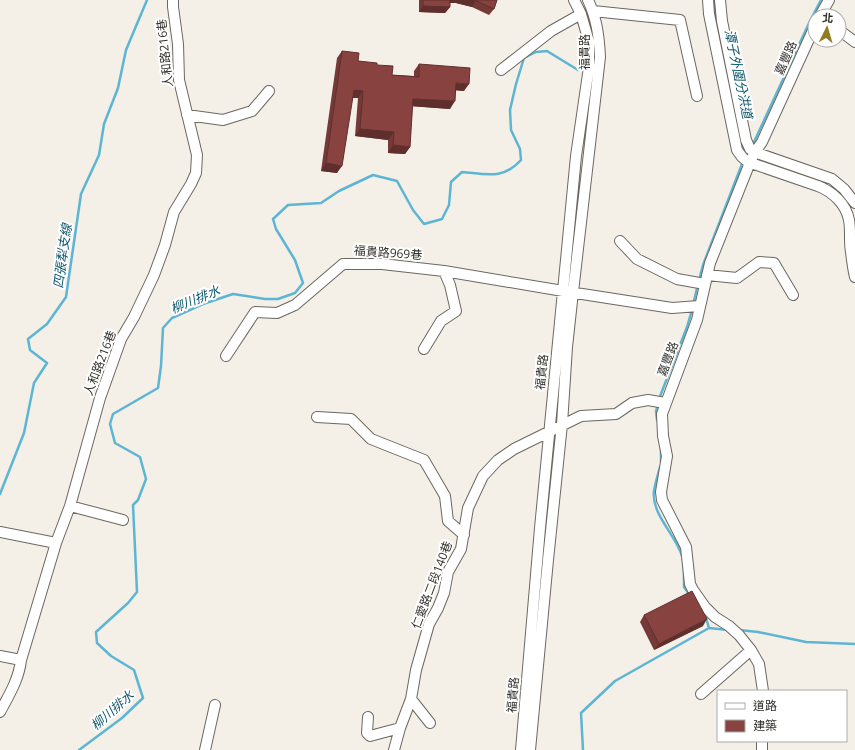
<svg xmlns="http://www.w3.org/2000/svg" width="855" height="750" viewBox="0 0 855 750" font-family="'Open Sans','Noto Sans TC',sans-serif">
	<style>
		.water { fill: #5db5d4 }
		.lines { fill: none; stroke-linecap: round; stroke-linejoin: round }
		.stream { stroke: #5db5d4; stroke-width: 2.5 }
		.minor-casing { stroke: #6c6861; stroke-width: 12 }
		.minor { stroke: #fff; stroke-width: 10 }
		.wall { fill: #753a37 }
		.shaded-wall { fill: #5f2f2d }
		.building { fill: #884340; stroke: #5f2f2d }
		.labels { text-anchor: middle; stroke-width: 4; stroke-linejoin: round; paint-order: stroke }
		.street-label { font-size: 12px; fill: #31302c; stroke: #fff }
		.water-label { font-size: 13px; font-style: italic; fill: #0c576d; stroke: #fff }
	</style>
	<rect width="100%" height="100%" fill="#f4efe7"/>
	<!-- water -->
	<path class="water" d="M711 0H718L744 140 737 141Z"/>
	<g class="lines">
		<!-- stream -->
		<path class="stream" d="M754 142 810 21 821 0
			M699 280 703 265 742 164
			M693 305 698 284
			M659 399 687 327 692 310
			M657 420 656 411 658 404
			M661 449V462
			M660 467C658 475 655 483 654 491 651 514 676 535 682 556
			M0 494 24 433 34 383 47 363 30 350 28 339 47 324 66 297 81 194 99 155 104 124 118 88 126 50 147 0
			M684 567V587L689 594
			M709 628 728 630
			M739 630 758 632 806 642 855 644
			M79 750 122 718 143 698 134 670 111 656 97 643 96 632 128 603 137 592 133 505 138 500 146 479 140 457 115 443 110 424 113 414 158 388 161 366 163 328 172 318 203 304 233 294 265 299H278L295 293 303 283 295 260 276 229 273 219 288 205 321 203 339 191 373 175 397 181 413 210 424 224 442 219 449 205 451 182 462 172C486 174 503 180 521 160L520 149 511 130 510 110 516 84 524 58 536 52 547 51 578 70
			M583 750 581 713 615 681 709 628 706 618"/>
		<defs>
			<path id="minor" d="M708 0 709 14 737 150 742 157 748 162 818 186C833 192 846 204 849 220 851 230 849 242 851 252 852 260 853 269 855 277
				M720 0 722 21 746 140 750 149 760 154 832 179 844 189 855 203
				M593 11 680 20 697 96
				M820 16 829 0
				M839 30 855 42
				M501 70 551 31 581 14
				M187 115 223 120 252 111 269 91
				M620 241 637 259 677 279 705 284
				M707 275 737 278 759 262 774 263 793 295
				M424 349 441 321 456 311 450 285 444 271
				M226 356 255 312 277 313 295 305 343 264H382L444 271 563 291 672 308 699 306
				M317 417 351 419 371 439 424 460 445 496 448 521 464 535
				M70 506 123 520
				M0 532 56 543
				M0 656 21 660
				M763 691 759 664 751 650 739 635 729 626 715 617 705 607 693 590 690 584 686 547 662 500 661 492 667 456 663 436 662 414 697 320 710 263 751 160 755 152 762 142 815 26
				M701 694 751 650
				M411 699 430 723
				M0 712C9 695 19 679 21 660L56 543 70 506 100 398 121 339 134 317 154 275 165 245 174 212 191 184 196 173 197 155 179 80 178 44 173 7V0
				M368 717 367 733 370 736 400 728
				M205 750 215 705
				M394 750 400 728 411 699 416 670 429 624 438 608 444 593 448 572 461 549 468 508 483 476 498 460 514 449 581 416 616 414 632 403 648 400 665 403
				M521 750 540 528 563 291 576 156 589 67V42L581 14 574 0
				M530 750 548 560 562 424 567 347 573 292 600 57C599 37 597 19 588 0
				M762 750V741"/>
		</defs>
		<!-- minor casing -->
		<use href="#minor" class="minor-casing"/>
		<!-- minor -->
		<use href="#minor" class="minor"/>
	</g>
	<!-- wall -->
	<path class="wall" d="M419 0H497L494 9 489 15 472 7 456 3H450V7L445 13 419 12Z
		M342 51 358 61 377 65 392 75 414 76V71L419 64 464 91 456 90 450 109 412 106 410 147 405 154 388 153V140L355 136 358 98H352L337 173 321 171 337 58Z
		M644 615 703 626 654 650 640 622Z"/>
	<!-- shaded-wall -->
	<path class="shaded-wall" d="M448 0H476L472 7 456 3H446Z
		M423 6 450 7 445 13 419 12Z
		M456 83 469 84 464 91 451 90Z
		M354 90 363 91 358 98 348 97Z
		M413 99 455 101 450 109 408 106Z
		M360 129 394 132 388 140 355 136Z
		M393 145 410 147 405 154 388 153Z
		M326 163 342 166 337 173 321 171Z
		M707 619 703 626 654 650 659 644Z"/>
	<!-- building -->
	<path class="building" d="M423 0H450V7L423 6Z
		M474 0H497L494 9Z
		M342 51 359 53 358 61 377 63V65L393 66 392 75 419 77V64L470 68 469 84 456 83 455 101 413 99 410 147 393 145 394 132 360 129 363 91 354 90 342 166 326 163Z
		M692 591 707 619 659 644 644 615Z"/>
	<g class="labels">
		<!-- street labels -->
		<g class="street-label">
			<text transform="translate(585 52) rotate(-90)" y="4">福貴路</text>
			<text transform="translate(165 53) rotate(-96)" y="4">人和路216巷</text>
			<text transform="translate(786 58) rotate(-66)" y="4">嘉豐路</text>
			<text transform="translate(388 253) rotate(4)" y="4">福貴路969巷</text>
			<text transform="translate(668 359) rotate(-69)" y="4">嘉豐路</text>
			<text transform="translate(100 363) rotate(-69)" y="4">人和路216巷</text>
			<text transform="translate(542 372) rotate(-84)" y="4">福貴路</text>
			<text transform="translate(432 585) rotate(-69)" y="4">仁愛路二段140巷</text>
			<text transform="translate(513 695) rotate(-85)" y="4">福貴路</text>
		</g>
		<!-- water labels -->
		<g class="water-label">
			<text transform="translate(739 74) rotate(78)" y="5">潭子外圍分洪道</text>
			<text transform="translate(62 256) rotate(-82)" y="5">四張犁支線</text>
			<text transform="translate(195 299) rotate(-22)" y="5">柳川排水</text>
			<text transform="translate(112 710) rotate(-41)" y="5">柳川排水</text>
		</g>
	</g>
	<!-- legend -->
	<rect x="717" y="690" width="130" height="52" fill="#ffffff" stroke="#adacab"/>
	<rect x="725" y="703" width="20" height="6" fill="#ffffff" stroke="#adacab"/>
	<text x="753" y="710" font-size="12" fill="#31302c">道路</text>
	<rect x="725" y="720" width="20" height="12" fill="#884340" stroke="#adacab"/>
	<text x="753" y="730" font-size="12" fill="#31302c">建築</text>
	<!-- north arrow -->
	<g transform="translate(827 28) rotate(5)"><circle r="19" fill="#ffffff" stroke="#adacab"/>
	<path d="M0-3L7 15L0 10L-7 15Z" fill="#907c22"/>
	<text y="-6" font-size="11" font-weight="bold" text-anchor="middle" fill="#31302c">北</text>
	</g>
</svg>
